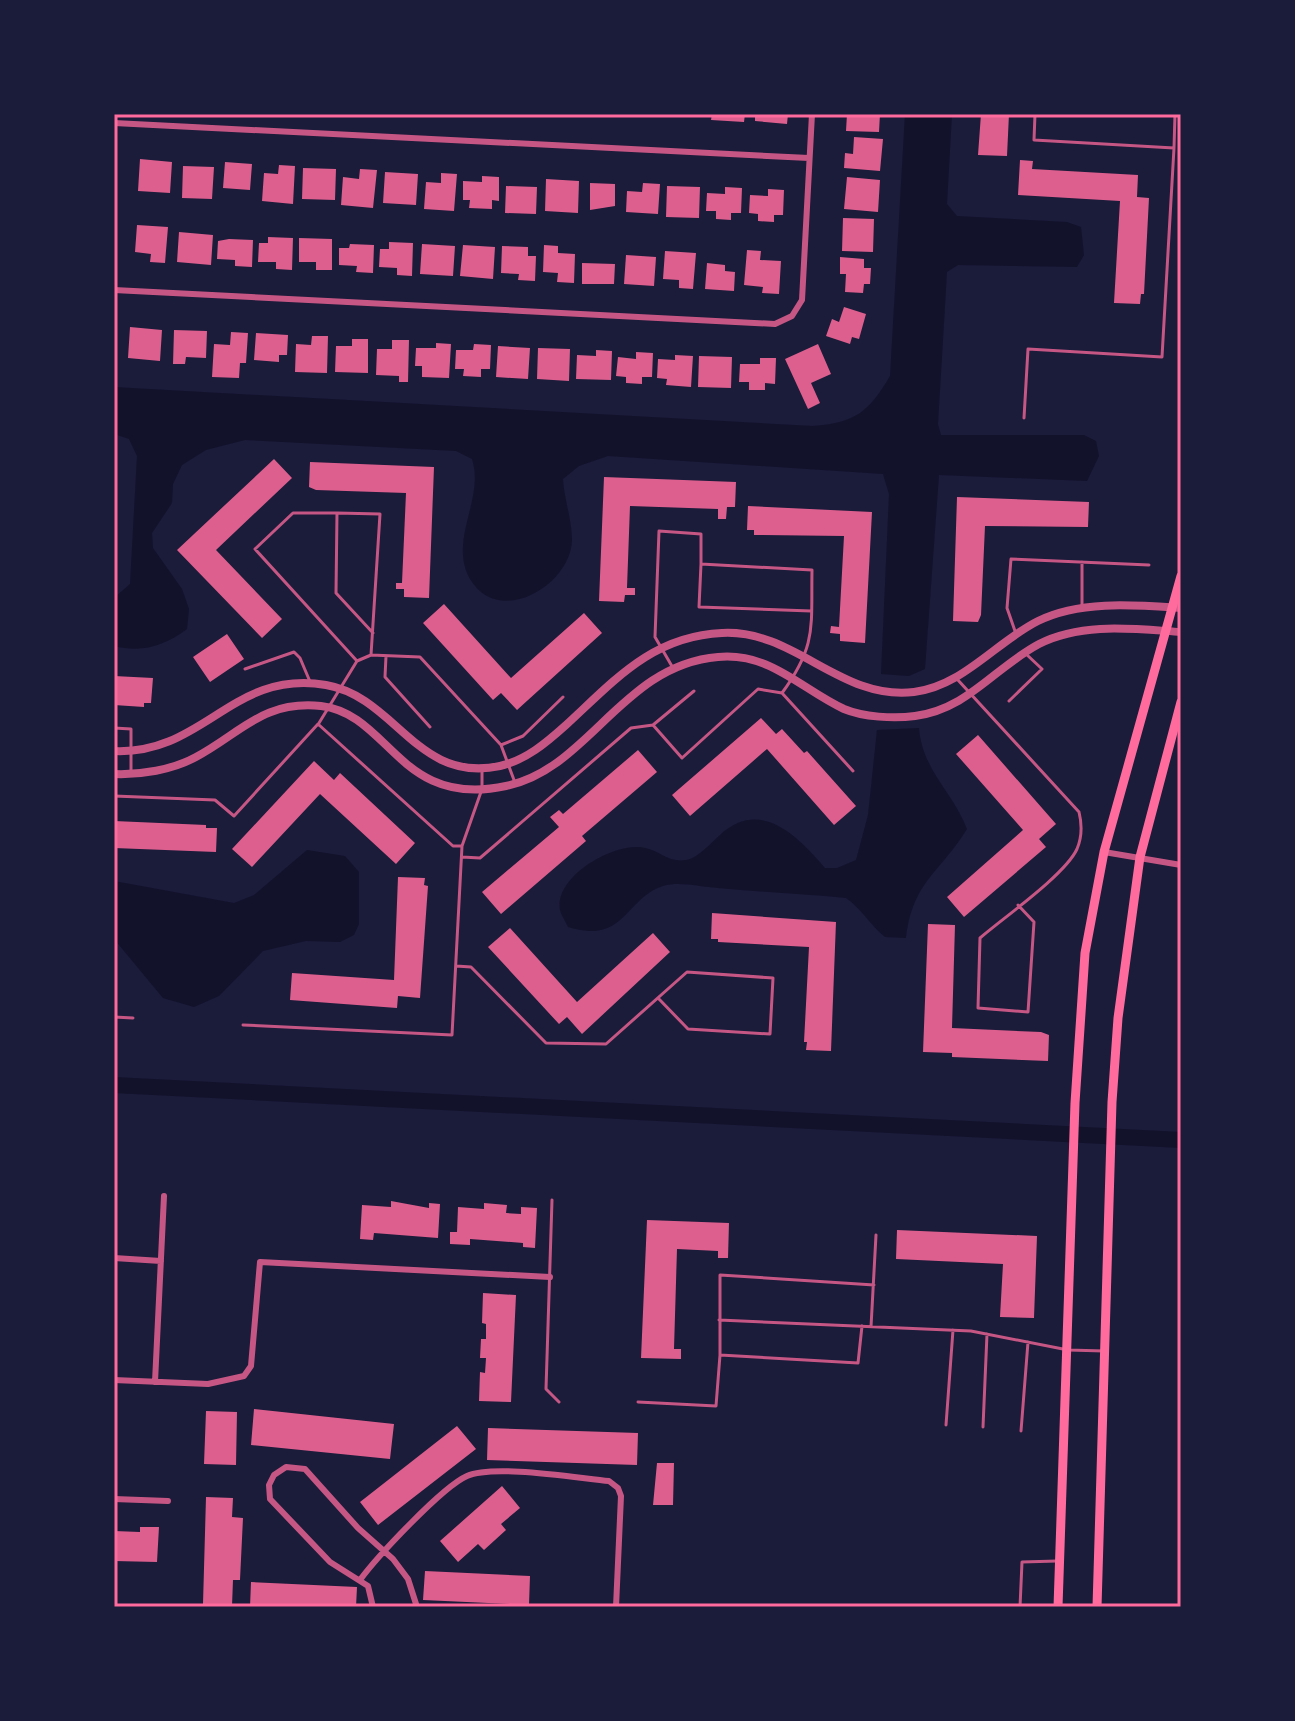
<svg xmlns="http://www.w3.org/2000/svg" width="1295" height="1721" viewBox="0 0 1295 1721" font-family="Arial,sans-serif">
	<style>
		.water { fill: #12122b }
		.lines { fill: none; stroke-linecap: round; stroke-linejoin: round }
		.canal { stroke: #12122b; stroke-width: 16 }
		.building { fill: #dd5f8e }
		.service { stroke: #c65784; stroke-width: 3 }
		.minor { stroke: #c65784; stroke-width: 6 }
		.tertiary { stroke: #c65784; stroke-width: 8 }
		.secondary { stroke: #ff6b9d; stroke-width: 9 }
		.neatline { fill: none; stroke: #ff6b9d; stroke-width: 3 }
	</style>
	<rect width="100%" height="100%" fill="#1b1b3a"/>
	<!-- water -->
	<path class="water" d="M905 114H952L947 204 957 216 1067 222 1081 227 1084 255 1077 267 958 265 947 272 938 424 941 435H1084L1096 441 1099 456 1087 481 939 475 925 669 909 676 881 674 889 494 883 474 608 456 579 466 563 479C564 499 572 520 572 540 571 585 499 628 470 579 448 540 485 499 472 459L456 451 245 440 206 450 182 465 173 484 172 503 152 533 153 548 182 589 189 609 187 629C164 646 142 653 114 646V598L130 584 137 456 129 439 114 434V387L813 426C855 423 869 412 890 376Z
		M919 728C922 770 953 792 967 829 939 874 913 881 906 938L885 937C870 925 861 908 846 898 803 894 760 892 718 888 701 887 679 881 663 886 625 898 625 945 568 927 566 922 561 915 560 910 554 876 616 841 645 848 660 851 669 863 686 860 698 858 711 843 720 835 760 798 797 835 825 868H837L856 860 868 815 877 730Z
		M307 850 345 856 359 872V924L354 935 340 942 306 941 263 951 219 996 194 1007 163 998 114 939V881L234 903 254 895Z"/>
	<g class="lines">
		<!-- canal -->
		<path class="canal" d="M114 1085 1181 1140"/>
	</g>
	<!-- building -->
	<path class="building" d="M712 114H745L744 122 711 120Z
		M755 114H788L787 124 755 121Z
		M847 114H880L879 132 846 131Z
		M981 114H1009L1007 156 978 155Z
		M854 137 883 139 880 171 844 168 845 153 853 154Z
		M140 159 172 162 170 193 138 191Z
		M1020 160 1033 161 1032 169 1138 175 1137 197 1149 198 1144 294H1141L1140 304 1114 303 1120 201 1018 195Z
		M225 162 252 164 250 190 223 188Z
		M279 165 295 166 293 204 262 201 264 173 278 174Z
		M183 166 214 167 212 199 182 198Z
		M303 168 336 169 335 200 302 199Z
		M360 169 377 170 373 208 341 205 343 177 359 179Z
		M385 172 418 174 416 205 383 203Z
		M441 173 457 174 454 211 424 209 426 182 441 183Z
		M482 176 499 177V201L492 200V209L469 208 470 200H463V181L482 182Z
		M847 177 880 180 878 212 844 209Z
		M546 179 579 181 578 213 545 211Z
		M590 183 615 184V206L590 210Z
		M643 183 660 184 658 214 626 212 627 191 642 192Z
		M506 186 537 187 536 214 505 213Z
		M667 186 700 187 699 218 666 217Z
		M725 187 742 188 741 213H731V220L716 219V211H706L707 193 725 194Z
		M768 189 784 190 783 215H774V222L758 221V214L749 213 750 195 768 196Z
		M843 218 874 219 873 252 842 251Z
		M137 225 168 227 165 263 150 262 151 254 135 252Z
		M179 232 213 235 211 265 177 262Z
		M268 237 293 238 292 270 276 269V262H258L259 243H268Z
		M299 238 332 239V270H316V262H299Z
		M229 239 253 240 252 267 235 266V260L217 259 218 241Z
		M389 242 413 243 412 276 397 275V268L379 267 380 249H389Z
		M350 244 374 245 373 273 356 272 357 266 339 265V248H349Z
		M422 244 455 246 453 276 420 274Z
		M463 245 495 247 493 279 460 276Z
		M544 245 558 246V253L575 254 574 283 557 282 558 273 543 272Z
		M502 246 528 247V256H536L535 281 518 280 519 274 501 273Z
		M747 250 761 251 760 260 781 261 779 294 762 293 763 287 744 285Z
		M665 251 696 253 693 289 679 288V280L663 279Z
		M626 255 656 257 654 286 624 284Z
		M840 257 864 259V268H871L870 284H864L863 293 845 292 846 274H840Z
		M582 263 615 264 614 284H582Z
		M707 263 725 265V271L735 272 734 291 705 289Z
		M844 307 866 314 859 339 852 337 850 344 826 336 832 319 839 322Z
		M130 327 162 330 160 361 128 358Z
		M174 330 207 331 206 358 186 357 185 364H173Z
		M231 332 248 333 246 363H240L239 378 212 377 214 344 230 345Z
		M256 333 288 335 287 355H279V362L254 360Z
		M312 336H328L327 373 295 372 296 344 311 345Z
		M352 339H368V373L335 372 336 346H352Z
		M392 340H409L408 382H399V376L376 375 377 349H392Z
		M436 343 451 344 449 378 422 377V366H415L416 348H436Z
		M474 344 491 345 490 369H481V377L463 376 464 369H455L456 350H473Z
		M818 344 831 374 811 383 820 403 808 409 785 359Z
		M498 346 530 348 528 379 496 377Z
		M538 348 570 349 569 381 537 379Z
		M596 350 612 351 611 380 576 379 577 355 596 356Z
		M636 352 653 353 652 377H642V384L626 383V377L616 376 618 357 636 359Z
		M675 355 693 356 691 387 666 385 667 379 657 378 658 359 675 360Z
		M699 356 732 357 731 388 698 387Z
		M760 358H776L775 384 765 383V390H749V382H739L740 364H760Z
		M274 459 292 478 216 550 282 619 262 638 177 550Z
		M310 462 434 467 429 598 404 597V589H396V583H402L406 493 316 490 309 487Z
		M604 477 736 482 735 507H727L726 519H718V509L630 506 627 588H635V595H625L624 602 599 601Z
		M957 497 1089 502 1088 527 985 526 981 615 978 622 953 621Z
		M748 506 872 512 865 643 840 641V634L830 633 831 626 839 627 844 536 754 535V530H747Z
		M444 604 511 678 584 613 602 633 517 710 501 693 493 700 423 623Z
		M227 634 244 659 210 682 193 657Z
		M114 676 153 678 151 703H144V707L114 705Z
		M761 718 776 734 782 729 804 753 807 751 856 806 834 825 767 749 690 816 672 795Z
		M978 735 1056 824 1039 839 1046 847 964 917 947 897 1023 830 956 754Z
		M638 750 657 772 582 836 586 841 501 914 482 892 559 827 550 817 559 810 563 814Z
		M314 761 334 780 340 773 415 843 396 864 320 794 252 867 232 849Z
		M114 821 206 825V828H217L216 852 114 848Z
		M398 877 425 878 424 885 428 886 420 998 398 996 397 1008 290 1000 292 973 394 980Z
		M712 913 836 922 831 1051 806 1050 807 1042H804L809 947 718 942V939H711Z
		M928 924 955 925 952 1028 1041 1032 1049 1035 1048 1061 952 1057V1053L923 1052Z
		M510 928 577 1002 653 933 670 952 582 1034 567 1017 559 1024 488 947Z
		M391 1201 429 1208V1203L440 1204 438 1238 374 1233 373 1240 360 1239 362 1205 391 1207Z
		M484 1203 507 1205 506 1213 521 1214V1207L537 1208 535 1248 523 1247V1243L470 1239V1245L450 1244V1232H457L458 1207 484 1209Z
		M647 1220 729 1223 728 1258H718V1251L677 1249 674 1349H681V1359L641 1358Z
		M897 1230 1037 1236 1034 1318 1000 1317 1003 1264 896 1259Z
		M483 1293 516 1295 511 1402 479 1401 480 1372 485 1373 486 1358H480L481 1339H486V1324L482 1323Z
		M254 1409 394 1424 390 1459 251 1445Z
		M206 1411 237 1412 236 1465 204 1464Z
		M457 1426 476 1449 378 1525 360 1502Z
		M488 1428 638 1433 637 1465 487 1460Z
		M657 1463H674L673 1505H653Z
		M502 1486 520 1508 501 1524 506 1530 484 1550 478 1544 458 1562 440 1541Z
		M206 1497 233 1498 232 1517 243 1518 240 1580H233L232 1606 203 1604Z
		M140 1527H159L157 1562 114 1561V1531L140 1532Z
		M425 1571 530 1576 529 1605 423 1600Z
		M251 1582 357 1587 356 1607H250Z"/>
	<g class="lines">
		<!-- service -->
		<path class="service" d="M1035 114 1034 140 1174 148 1175 114
			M1024 418 1028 349 1162 357 1174 148
			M337 513H293L255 549 357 661
			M1082 562V606
			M811 611 699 607 701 564 812 570C811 627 817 645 782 693L853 771
			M1015 631 1007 608 1011 559 1149 565
			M371 655 380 514 337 513 336 593 373 633
			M386 656 385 677 430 727
			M673 668 655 637 659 531 701 534V564
			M245 669 294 652 300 658 311 684
			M957 679 1079 812C1082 824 1082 837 1077 849 1065 875 1003 918 980 938L978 1008 1028 1012 1034 922 1018 905
			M1009 701 1042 669 1025 653
			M319 723 357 661 371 655 420 657 501 745
			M653 725 694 691
			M114 728 131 729V770
			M514 780 501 745 523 736 563 697
			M114 796 215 800 234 816 318 724 453 846H462
			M462 857 480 858 631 728 653 725 682 758 758 689 782 693
			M456 966 471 967 546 1043 606 1044 687 972 773 978 770 1034 688 1029 658 998
			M114 1017 133 1018
			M243 1025 452 1035 462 846 482 789V768
			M552 1200 546 1389 559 1402
			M719 1320 971 1331 1068 1350 1104 1351
			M862 1326 858 1363 720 1355V1275L874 1285
			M871 1327 876 1235
			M638 1402 716 1406 720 1355
			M946 1425 953 1330
			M983 1427 987 1334
			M1021 1431 1028 1342
			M1020 1607 1022 1562 1057 1561"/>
		<!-- minor -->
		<path class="minor" d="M114 123 809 158
			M114 290 775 324 792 316 802 300 812 114
			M1104 852 1181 865
			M114 1258 161 1261
			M114 1380 208 1384 244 1376 251 1366 260 1262 550 1277
			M155 1382 164 1196
			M114 1499 168 1501
			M360 1580C377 1557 442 1487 467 1476 494 1464 577 1478 609 1481L618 1488 621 1496 616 1607
			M373 1607 368 1586 330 1562 270 1499 269 1485 274 1475 286 1467 305 1469 358 1528 393 1559 408 1579 417 1607"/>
		<!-- tertiary -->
		<path class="tertiary" d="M114 751C204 755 232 669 326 685 396 697 417 784 500 766 526 760 546 743 566 725 614 681 652 636 722 633 795 629 840 701 914 692 963 686 996 642 1038 621 1080 600 1136 605 1181 608
			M114 774C141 775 172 770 196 757 241 733 263 700 321 706 390 714 399 809 506 786 589 769 622 665 718 657 770 652 801 689 844 709 863 717 894 719 915 716 968 709 994 668 1039 644 1082 622 1134 629 1181 632"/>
		<!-- secondary -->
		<path class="secondary" d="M1058 1607 1075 1103 1085 953 1104 852 1181 576
			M1097 1607 1112 1102 1118 1018 1140 857 1181 702"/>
	</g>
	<!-- border -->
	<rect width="1295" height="1721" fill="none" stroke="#1b1b3a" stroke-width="232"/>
	<rect x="116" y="116" width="1063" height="1489" class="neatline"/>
</svg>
